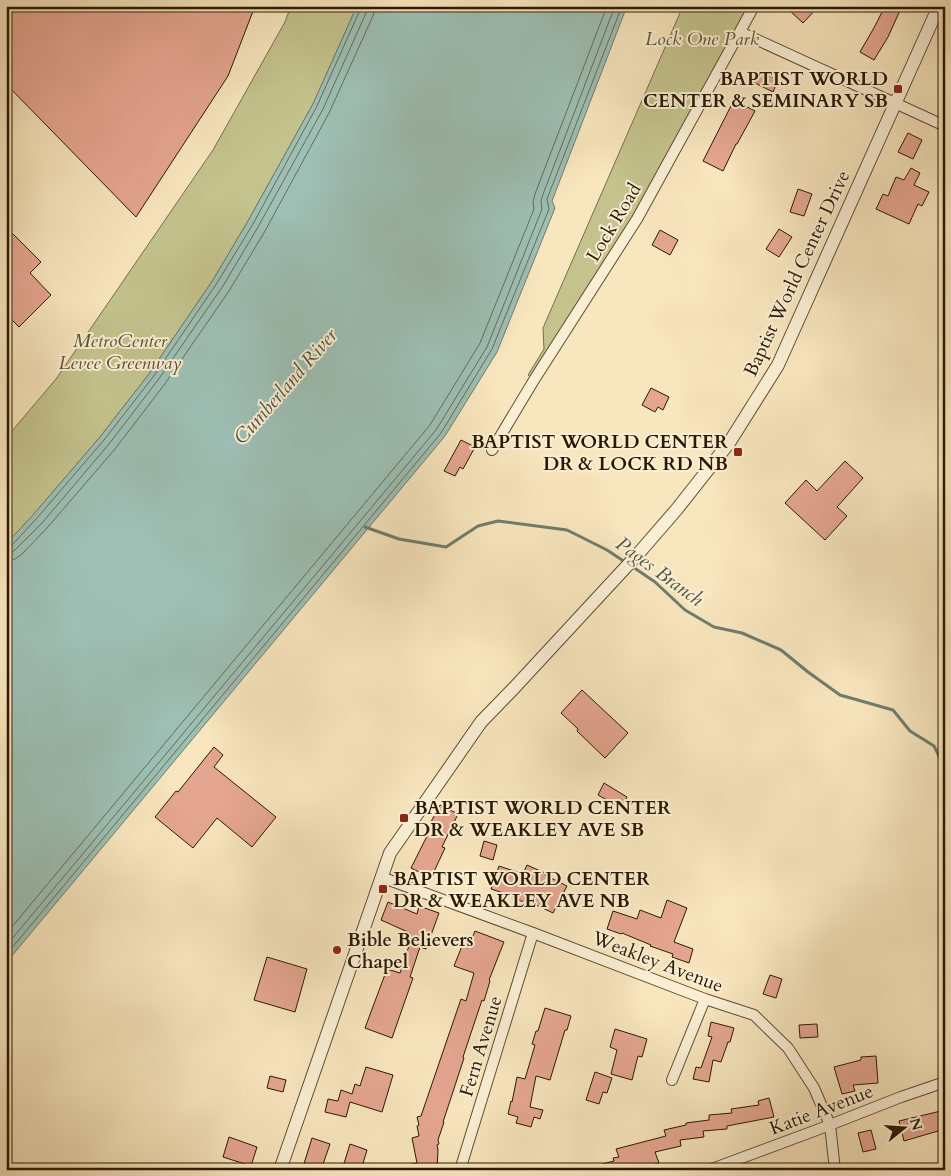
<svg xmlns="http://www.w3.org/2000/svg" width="951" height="1176" viewBox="0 0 951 1176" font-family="Cardo,serif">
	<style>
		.green { fill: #c4c38d; stroke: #776e47 }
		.water { fill: #9dbfb4; stroke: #6f7d6c }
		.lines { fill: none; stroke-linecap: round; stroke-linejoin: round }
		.shore { stroke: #646c5a; stroke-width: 1 }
		.stream { stroke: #6f7d6c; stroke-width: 3 }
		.building { fill: #e5a691; stroke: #2a1901 }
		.minor-casing { stroke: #5e4c30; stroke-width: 12 }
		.tertiary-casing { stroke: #5e4c30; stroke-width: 14 }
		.minor { stroke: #faefd5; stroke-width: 10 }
		.tertiary { stroke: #faefd5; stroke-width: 12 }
		.poi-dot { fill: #8f2418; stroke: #faefd5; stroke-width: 2 }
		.labels { text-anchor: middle; stroke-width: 4; stroke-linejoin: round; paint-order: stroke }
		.park-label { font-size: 19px; font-style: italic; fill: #605432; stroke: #faefd5 }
		.poi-label { font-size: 19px; font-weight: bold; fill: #2a1901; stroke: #faefd5; text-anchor: start }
		.street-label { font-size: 19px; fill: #2a1901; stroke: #faefd5 }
		.water-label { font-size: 20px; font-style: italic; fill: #525340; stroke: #faefd5 }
	</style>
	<rect width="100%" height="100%" fill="#f8e6be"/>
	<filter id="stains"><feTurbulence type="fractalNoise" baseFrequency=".004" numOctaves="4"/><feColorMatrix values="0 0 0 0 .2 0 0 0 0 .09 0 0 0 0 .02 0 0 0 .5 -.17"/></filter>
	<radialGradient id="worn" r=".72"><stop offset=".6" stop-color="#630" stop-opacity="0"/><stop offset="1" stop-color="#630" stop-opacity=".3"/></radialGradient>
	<!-- green -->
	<path class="green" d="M291 6H357L313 104 248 221 213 280 149 374 100 437 33 515 6 544V438L56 379 213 150 285 22Z
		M683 6H754L637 219 534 380 528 375 544 349 543 328Z"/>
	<!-- water -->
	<path class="water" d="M357 6H627L552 201 555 208 497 352 445 436 6 963V544L33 515 100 437 149 374 213 280 248 221 313 104Z"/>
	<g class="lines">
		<!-- shore -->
		<path class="shore" d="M6 547 12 545 37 518 104 440 153 377 217 283 253 224 317 106 360 10 361 6
			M6 553H11L15 550 42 523 109 444 158 380 223 286 258 227 323 109 366 13 367 6
			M6 561 15 559 22 554 47 528 115 449 164 385 229 291 265 231 329 113 373 16 375 6
			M6 934 430 425 480 343 534 209 533 202 535 194 607 6
			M6 946 436 430 487 347 542 209 541 202 542 197 615 6
			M6 955 441 433 492 349 549 209 547 199 622 6"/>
		<!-- stream -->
		<path class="stream" d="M365 527 399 539 446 547 478 526 498 521 567 530 607 550 625 562
			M630 565 655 582 685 610 714 627 742 633 781 650 808 672 840 695 893 710 910 731 934 746 945 768"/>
	</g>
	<!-- building -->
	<path class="building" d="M6 6H255L228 76 136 217 6 84Z
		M794 6H819L803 23 790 11Z
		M885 6H902L888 37 874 60 860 52 875 26Z
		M758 71 778 80 773 92 753 82Z
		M734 100 755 111 737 144H736L723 171 703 161Z
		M908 133 922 140 913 159 898 152Z
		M911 168 920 173 914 185 929 192 922 206 918 204 909 224 876 209 883 194 888 196 896 177 904 180Z
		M798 189 812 194 804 216 790 212Z
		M6 227 41 262 30 273 51 295 19 327 6 314Z
		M779 229 792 237 779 257 766 249Z
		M660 230 678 240 670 255 652 245Z
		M651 388 669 397 663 410 658 407 655 412 642 405Z
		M461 440 475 447 463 469 460 467 455 476 444 471Z
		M845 461 863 478 837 507 847 516 825 540 785 503 806 480 817 491Z
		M582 690 628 733 605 758 577 731 578 729 561 713Z
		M214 747 223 755 214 767 276 817 252 847 217 818 193 848 155 817 176 791 178 792Z
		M604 783 627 797 621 808 598 795Z
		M440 805 458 814 442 847 445 848 431 878 411 868 428 834 425 833Z
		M484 841 497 845 493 860 480 856Z
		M527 865 545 873V875L567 886 553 913 532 903 531 906 513 897V896L491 889 499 866 523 874Z
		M667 900 687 908 674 942 693 949 689 963 672 957 673 954 650 946 651 945 622 933 621 934 607 929 613 911 637 919 640 910 661 918Z
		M388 902 417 914 419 906 439 913 426 949 420 947 410 977 413 978 392 1038 365 1028 387 969 400 973 410 943 407 942 410 933 381 920Z
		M475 931 504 942 489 980 490 981 484 1001 482 1000 463 1057 464 1058 443 1122H444L438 1140 439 1144 437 1145 438 1150 437 1169 428 1168 422 1170H401V1166L417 1163 412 1138 419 1136 417 1126 419 1125 417 1117 421 1116 461 999 466 1001 474 973 454 966 462 946 468 948Z
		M267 957 307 969 295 1012 254 1000Z
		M770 975 782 979 776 998 763 994Z
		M545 1008 571 1016 567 1030H565L550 1080 536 1076 530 1107 543 1110 540 1119 534 1117 531 1127 516 1123 518 1117 508 1114 511 1101 512 1102 517 1077 525 1079 535 1045 532 1044 536 1031H538Z
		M711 1022 734 1028 730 1042H728L721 1062 713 1060 709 1082 693 1079 696 1067 701 1068 712 1037 708 1036Z
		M817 1024 818 1037 800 1038 799 1025Z
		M615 1029 647 1039 642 1057 638 1056 632 1080 611 1074 617 1050 610 1047Z
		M876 1056 878 1083 853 1085 855 1091 842 1094 834 1067 861 1060V1057Z
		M366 1067 393 1075 382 1112 350 1102 346 1117 325 1112 328 1099 338 1101 341 1090 352 1094 355 1084 360 1086Z
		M595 1072 612 1078 607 1093 603 1092 599 1104 586 1100Z
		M270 1076 286 1080 283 1092 267 1088Z
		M769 1098 774 1117 727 1126V1129L703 1131 704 1137 680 1140 681 1146 655 1152 659 1163 633 1170H590V1167L614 1161 613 1158 619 1157 616 1149 666 1136 664 1130 686 1125V1123L709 1120V1115L732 1113 731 1109 759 1105 758 1101Z
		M945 1110V1129L904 1141 899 1121Z
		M871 1130 876 1149 863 1152 858 1133Z
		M229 1137 257 1147 251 1166 223 1157Z
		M312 1138 330 1144 321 1170H302Z
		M350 1144 367 1150 361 1170H342Z"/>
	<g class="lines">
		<defs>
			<path id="minor" d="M740 32 945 126
				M492 450 534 380 637 219 754 6
				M381 877 533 933 705 999 754 1015 788 1048 814 1088 830 1125 835 1170
				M672 1080 705 999
				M460 1170 533 933
				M709 1170 822 1128 901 1097 945 1082"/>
			<path id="tertiary" d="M280 1170 390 853 481 722 514 688 638 554 677 509 729 443 778 365 895 104 939 6"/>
		</defs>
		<!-- minor casing -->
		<use href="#minor" class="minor-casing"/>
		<!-- tertiary casing -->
		<use href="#tertiary" class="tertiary-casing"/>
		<!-- minor -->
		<use href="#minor" class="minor"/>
		<!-- tertiary -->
		<use href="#tertiary" class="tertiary"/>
	</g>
	<!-- markers -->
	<g class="poi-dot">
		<rect x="893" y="84" width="10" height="10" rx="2.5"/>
		<rect x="733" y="447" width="10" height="10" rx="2.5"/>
		<rect x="399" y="813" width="10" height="10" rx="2.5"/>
		<rect x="378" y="884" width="10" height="10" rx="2.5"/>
		<circle cx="337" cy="950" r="5"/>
	</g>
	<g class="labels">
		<!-- park labels -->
		<g class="park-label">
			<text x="702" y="45">Lock One Park</text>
			<text x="120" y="347">MetroCenter<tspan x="120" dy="22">Levee Greenway</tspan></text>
		</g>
		<!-- poi labels -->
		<g class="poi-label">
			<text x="888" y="85" text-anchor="end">BAPTIST WORLD<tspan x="888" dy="22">CENTER &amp; SEMINARY SB</tspan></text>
			<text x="728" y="448" text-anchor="end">BAPTIST WORLD CENTER<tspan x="728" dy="22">DR &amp; LOCK RD NB</tspan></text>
			<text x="414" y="814">BAPTIST WORLD CENTER<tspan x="414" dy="22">DR &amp; WEAKLEY AVE SB</tspan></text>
			<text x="393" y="885">BAPTIST WORLD CENTER<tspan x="393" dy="22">DR &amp; WEAKLEY AVE NB</tspan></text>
			<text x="347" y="946">Bible Believers<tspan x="347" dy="22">Chapel</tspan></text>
		</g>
		<!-- street labels -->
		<g class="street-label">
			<text transform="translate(613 222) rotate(-59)" y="7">Lock Road</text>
			<text transform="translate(796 273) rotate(-65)" y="7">Baptist World Center Drive</text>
			<text transform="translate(658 961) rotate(21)" y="7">Weakley Avenue</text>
			<text transform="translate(480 1046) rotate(-73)" y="7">Fern Avenue</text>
			<text transform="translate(821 1109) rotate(-21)" y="7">Katie Avenue</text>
		</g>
		<!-- water labels -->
		<g class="water-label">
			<text transform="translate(285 386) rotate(-49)" y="7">Cumberland River</text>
			<text transform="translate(660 571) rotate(36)" y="7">Pages Branch</text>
		</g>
	</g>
	<!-- margin -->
	<rect width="951" height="1176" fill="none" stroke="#f8e6be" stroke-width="25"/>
	<rect x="8" y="8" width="936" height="1161" fill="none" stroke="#2a1901" stroke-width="2.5"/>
	<rect x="12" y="12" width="926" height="1151" fill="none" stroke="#2a1901"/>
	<!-- north arrow -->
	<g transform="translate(904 1128) rotate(73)" stroke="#faefd5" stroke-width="4" paint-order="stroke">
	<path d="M0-4L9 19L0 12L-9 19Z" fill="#2a1901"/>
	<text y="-8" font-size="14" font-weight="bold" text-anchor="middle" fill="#2a1901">N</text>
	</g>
	<rect width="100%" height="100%" filter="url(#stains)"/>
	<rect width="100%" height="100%" fill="url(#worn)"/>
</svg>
